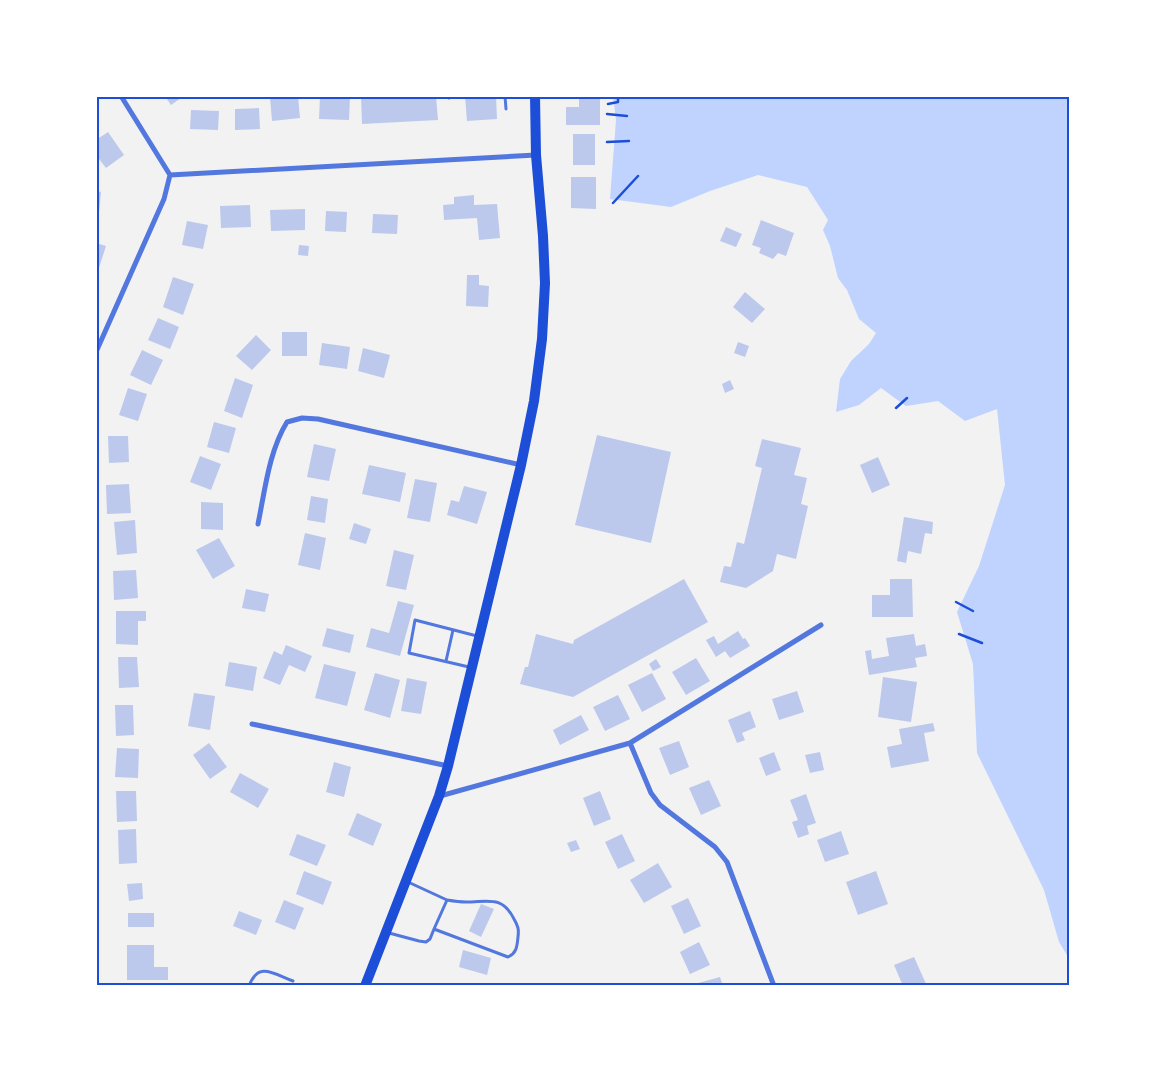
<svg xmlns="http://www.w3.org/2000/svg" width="1166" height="1082" viewBox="0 0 1166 1082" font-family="Montserrat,sans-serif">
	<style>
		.water { fill: #bfd3fe }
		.building { fill: #bdc9ec }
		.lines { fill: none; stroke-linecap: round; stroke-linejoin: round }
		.path { stroke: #1d4ed8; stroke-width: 2.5 }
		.service { stroke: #5277de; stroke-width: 3 }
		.minor { stroke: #5277de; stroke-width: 5 }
		.secondary { stroke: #1d4ed8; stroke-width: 10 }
		.neatline { fill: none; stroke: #1d4ed8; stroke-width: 2 }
	</style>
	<rect width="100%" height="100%" fill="#f2f2f2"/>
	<!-- water -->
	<path class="water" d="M613 96H1070V960L1059 942 1044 890 977 753 973 664 957 612 979 566 1005 485 997 409 965 421 938 401 906 406 881 388 859 405 836 412 840 379 851 361 869 344 876 333 859 319 847 290 838 278 830 246 823 230 828 220 807 187 758 175 710 191 671 207 610 199 616 120Z"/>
	<!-- building -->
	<path class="building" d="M165 96H184L171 105Z
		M281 96H298L300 118 272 121 270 97Z
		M320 96H350L349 120 319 119Z
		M361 96H436L438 120 362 124Z
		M465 96H496L497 119 467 121Z
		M579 96H600V125H566V107H579Z
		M259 108 260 129 235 130V109Z
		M191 110 219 111 218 130 190 129Z
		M108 132 124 155 106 168 96 155V140Z
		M573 134H595V165H573Z
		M571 177H596V209L571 208Z
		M96 191 101 192 98 223H96Z
		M474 195V205L497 204 500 238 479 240 477 218 444 220 443 205 454 204V197Z
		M250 205 251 227 221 228 220 206Z
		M305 209V230L271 231 270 210Z
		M326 211 347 212 346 232 325 231Z
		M373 214 398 215 397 234 372 233Z
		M761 220 794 233 786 256 778 253 773 259 759 253 761 248 752 245Z
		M187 221 208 225 203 249 182 245Z
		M726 227 742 234 736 247 720 241Z
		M96 243 106 246 97 274H96Z
		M299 245 309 246 308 256 298 255Z
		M467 275H479V285L489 286 488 307 466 306Z
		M173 277 194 284 183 315 163 307Z
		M745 292 765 309 752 323 733 307Z
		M158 318 179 327 170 349 148 340Z
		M282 332H307V356H282Z
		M256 335 271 350 252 370 236 356Z
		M738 342 749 346 745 357 734 353Z
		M322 343 350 347 347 369 319 365Z
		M363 348 390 355 384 378 358 371Z
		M142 350 163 360 151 385 130 375Z
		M235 378 253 385 242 418 224 411Z
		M730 380 734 389 725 393 722 384Z
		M128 388 147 394 138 421 119 415Z
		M214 422 236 428 229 453 207 447Z
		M597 435 671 452 651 543 575 525Z
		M108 436H128L129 462 109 463Z
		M762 439 801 448 794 475 807 478 801 504 808 506 796 559 777 554 773 571 746 588 720 582 724 566 731 567 737 542 744 544 762 468 755 466Z
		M314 444 336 449 329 481 307 477Z
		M200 456 221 464 211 490 190 482Z
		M878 457 890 485 872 493 860 465Z
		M369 465 406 473 400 502 362 494Z
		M415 479 437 483 430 522 407 518Z
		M129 484 131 513 107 514 106 485Z
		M464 486 487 492 477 524 447 515 451 500 459 502Z
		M311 496 328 499 325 523 307 520Z
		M201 502 223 503V530L201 529Z
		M904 517 933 522 932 534 925 533 921 554 908 551 906 563 897 561Z
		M135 520 137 553 117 555 114 522Z
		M354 523 371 529 366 544 349 539Z
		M305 533 326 538 320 570 298 565Z
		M219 538 235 566 213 579 196 550Z
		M394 550 414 555 406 590 386 586Z
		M136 570 138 598 114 600 113 571Z
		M684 579 708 622 573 697 520 684 525 667H528L536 634 573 644 574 640Z
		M890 579H912L913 617H872V595H890Z
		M246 589 269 594 265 612 242 608Z
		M398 601 414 605 400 656 366 647 371 628 389 633Z
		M116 611H146V621H138V645L116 644Z
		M327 628 354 635 350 653 322 646Z
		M738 631 743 639 745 638 750 646 730 658 725 651 716 657 706 640 714 636 718 644Z
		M914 634 916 646 925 644 927 656 915 658 917 667 869 675 865 651 871 650 872 659 889 656 886 638Z
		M286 645 312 656 305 672 289 665 280 685 263 678 274 651 282 655Z
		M118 657H137L139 687 119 688Z
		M696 658 710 681 686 695 672 672Z
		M656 659 661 667 653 671 649 664Z
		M229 662 257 667 253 691 225 686Z
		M324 664 356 672 347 706 315 698Z
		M375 673 400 680 390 718 364 710Z
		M652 673 666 699 642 712 628 685Z
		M883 677 917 682 911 722 878 717Z
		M407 678 427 682 421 714 401 711Z
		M797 691 804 712 779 720 772 699Z
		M194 693 215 696 210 730 188 726Z
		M618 695 630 719 605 731 593 707Z
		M115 705H133L134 735 116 736Z
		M750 711 756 727 742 733 745 740 737 743 728 720Z
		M581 715 589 730 560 745 553 730Z
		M933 723 935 731 924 733 929 761 891 768 887 747 902 744 899 729Z
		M679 741 689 767 670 775 659 748Z
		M209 743 227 767 210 779 193 755Z
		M117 748 139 749 138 778 115 777Z
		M774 752 781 770 766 776 759 758Z
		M820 752 824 770 810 773 805 755Z
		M334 762 351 767 344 797 326 792Z
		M240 773 269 789 258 808 230 792Z
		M709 780 721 806 701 815 689 788Z
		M116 791H136L137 821 117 822Z
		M600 791 611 819 594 826 583 798Z
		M806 794 816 823 807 826 809 834 798 838 792 822 798 820 790 800Z
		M357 813 382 824 373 846 348 835Z
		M136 829 137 863 119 864 118 830Z
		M841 831 849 854 825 862 817 840Z
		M297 834 326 845 317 866 289 855Z
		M622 834 635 861 618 869 605 842Z
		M576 840 580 849 571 852 567 843Z
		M658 863 672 887 644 903 630 880Z
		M304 871 332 882 323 905 296 894Z
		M876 871 888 904 858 915 846 882Z
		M142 883 143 899 129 901 127 884Z
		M688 898 701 926 684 934 671 906Z
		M284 900 304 908 295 930 275 922Z
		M481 904 494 909 481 937 469 931Z
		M239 911 262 920 256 935 233 926Z
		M128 913H154V927H128Z
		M699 942 710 965 690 974 680 952Z
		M127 945H154V967H168V980H127Z
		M463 950 491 958 487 975 459 967Z
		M914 957 927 986H903L894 965Z
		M720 977 723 986H691V985Z"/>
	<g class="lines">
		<!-- path -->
		<path class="path" d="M608 104 618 102V96
			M607 114 627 116
			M607 142 629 141
			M613 203 638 176
			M896 408 907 398
			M956 602 973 611
			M959 634 982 643"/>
		<!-- service -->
		<path class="service" d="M448 96 449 98
			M505 96 506 109
			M446 661 453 630
			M469 667 409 653 415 620 477 636
			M408 882 447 900 434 929
			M389 933 419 941 426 942 430 939 434 929 508 957C517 953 517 946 518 937 519 929 518 926 514 919 502 895 488 902 466 902 460 902 453 901 447 900
			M249 986C258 961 274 974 293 981"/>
		<!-- minor -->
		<path class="minor" d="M121 96 170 175
			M96 352 164 199 170 175 536 155
			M258 524C265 490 269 451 287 422L302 418 318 419 521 465
			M252 724 448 766
			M630 743 651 793 660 805 715 847 727 862 774 986
			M440 796 630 743 821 625"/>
		<!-- secondary -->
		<path class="secondary" d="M365 986 439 796 448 766 521 465 534 401 542 339 545 283 543 236 536 155 535 96"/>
	</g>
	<!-- border -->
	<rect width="1166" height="1082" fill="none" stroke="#ffffff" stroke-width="195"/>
	<rect x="98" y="98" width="970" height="886" class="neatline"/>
</svg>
